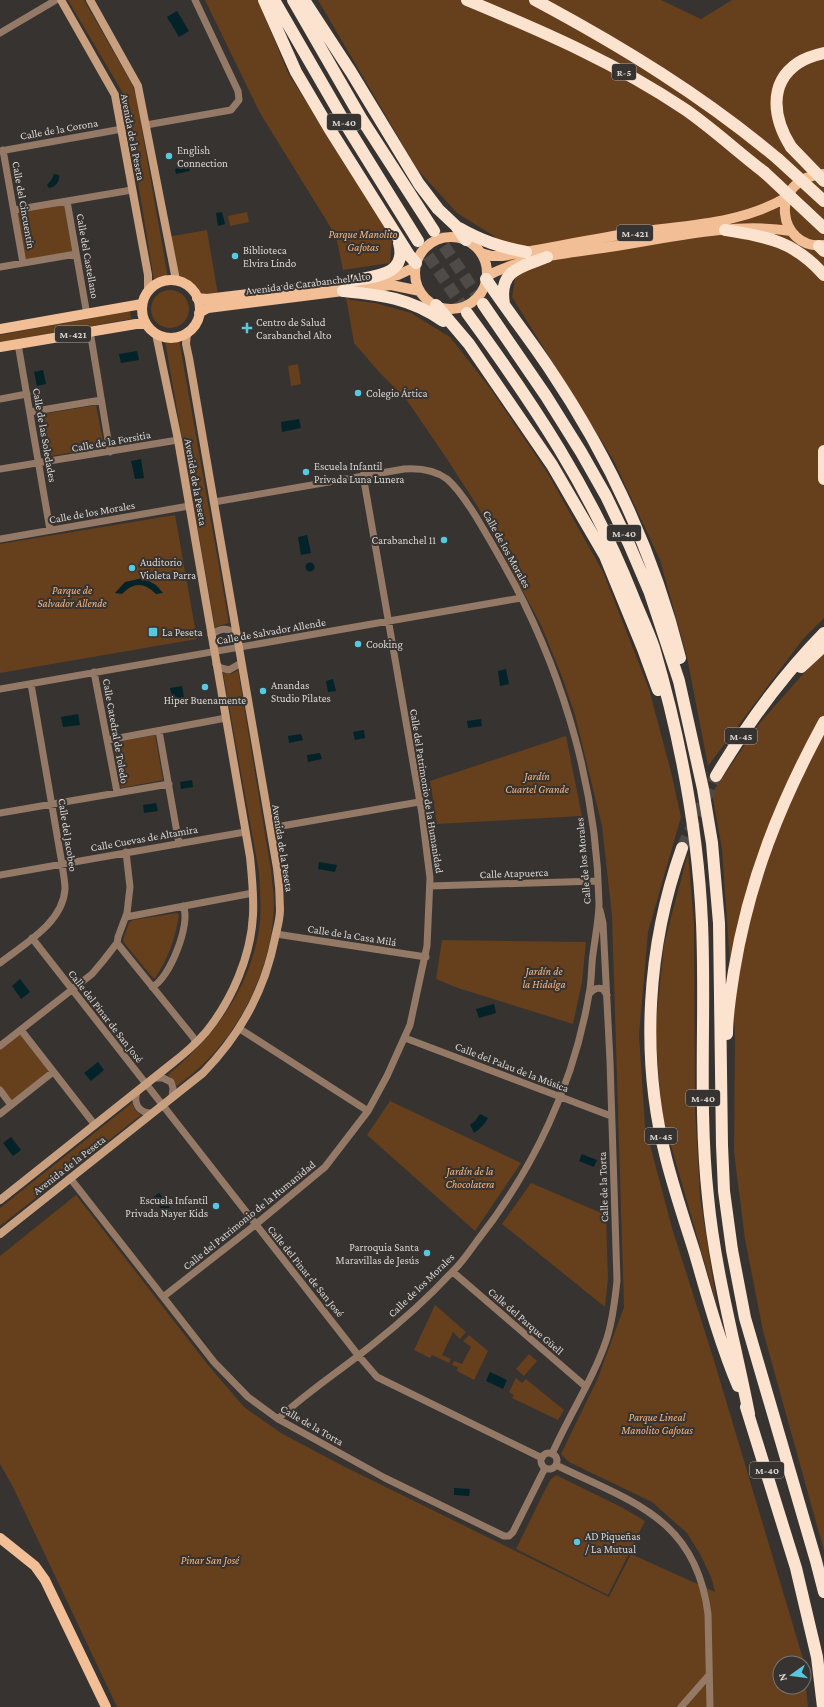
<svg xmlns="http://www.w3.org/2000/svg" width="824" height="1707" viewBox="0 0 824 1707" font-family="'Crimson Pro',serif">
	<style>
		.green { fill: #663f1d }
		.water { fill: #032329 }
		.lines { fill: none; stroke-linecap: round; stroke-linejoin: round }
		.highway-tunnel { stroke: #4f4b49; stroke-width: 12; stroke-dasharray: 12 6; stroke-linecap: butt }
		.street { stroke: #937966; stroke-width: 7 }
		.secondary { stroke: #c8a080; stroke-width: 8 }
		.primary { stroke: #f2be95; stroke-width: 10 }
		.highway { stroke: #fce3cf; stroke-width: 12 }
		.highway-bridge { stroke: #fce3cf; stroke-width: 12 }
		.poi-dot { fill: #56c9e1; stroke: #373330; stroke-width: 1.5 }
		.labels { text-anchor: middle; stroke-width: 4; stroke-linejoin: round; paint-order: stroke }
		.shield { fill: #373330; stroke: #a8a5a3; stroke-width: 1 }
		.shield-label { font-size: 10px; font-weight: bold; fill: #d9d6d4 }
		.street-label { font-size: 11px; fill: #d9d6d4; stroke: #373330 }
		.poi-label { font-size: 11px; fill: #d9d6d4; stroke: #373330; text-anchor: start }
		.park-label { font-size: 11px; font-style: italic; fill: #f4b581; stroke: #373330 }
	</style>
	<rect width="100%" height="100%" fill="#373330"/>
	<!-- green -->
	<path class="green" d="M68 0H84L132 84 136 96 168 278 154 281 124 95Z
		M205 0H258L288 73 392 238 390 263 343 270 336 236 260 113Z
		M318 0H661L701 19 732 0H824V618L803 639 708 766 687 657 660 560 614 461 512 297 515 279 494 236 457 213 417 169Z
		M67 201 76 254 23 263 14 210Z
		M247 212 249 222 230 226 228 216Z
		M207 230 218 295 197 298C192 288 186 284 176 280L167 237Z
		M151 309a19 19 0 1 1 38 0a19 19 0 1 1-38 0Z
		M346 297 351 300 375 303 411 313 450 337 490 388 547 472 603 572 649 689 671 772 681 817 648 932 639 1035 645 1126 672 1228 713 1357 804 1662V1663H780V1687H804V1666L808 1707H117L13 1487 0 1464V1256L76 1195 208 1365 244 1407 281 1433 341 1465 609 1597 631 1554 715 1592 711 1577 700 1554 687 1533 652 1502 569 1462 561 1454 598 1378 624 1307 612 916 602 826 575 715 561 674 541 625 478 507 447 459 406 399 380 373 354 343Z
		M130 311 131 319 0 342V335Z
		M179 339 229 623 215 627 165 341Z
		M298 364 301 384 291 386 288 366Z
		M96 405 104 447 45 457 38 415Z
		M175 515 197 639 0 673V544Z
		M824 653V1551L763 1331 745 1239 734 1152 735 1036 722 849 712 793 759 724 811 665Z
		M238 670 271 870C272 880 273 890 274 900 274 961 245 1026 200 1067 193 1074 184 1080 177 1086L168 1075C213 1037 249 991 259 930 262 911 260 891 259 872L223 673 231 674Z
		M155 735 163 780 121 788 113 743Z
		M566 736 582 816 437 824 430 781Z
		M688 853 694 924 695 1108 700 1197 717 1306 662 1114 655 1031 664 944Z
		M177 913 179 915C175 938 169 958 155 978H153L125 944 123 940 129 923 133 920Z
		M442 940 586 942 582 982 573 1024 458 988 436 979Z
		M21 1030 53 1072 11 1105 0 1090V1046Z
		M390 1101 521 1163 475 1231 367 1135Z
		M132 1103 135 1110 141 1115 0 1226V1208Z
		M531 1183 606 1215 608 1279 605 1307 502 1224Z
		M435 1305 466 1332 460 1339 453 1332 442 1355 451 1359 449 1363 432 1355 430 1358 414 1350Z
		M469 1335 488 1351 474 1380 457 1371 458 1367 452 1365 454 1361 462 1364 471 1347 463 1341Z
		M529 1354 537 1361 524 1376 516 1369Z
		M516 1378 522 1383 526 1379 564 1410 558 1420 512 1398 514 1395 509 1392Z
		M556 1475 623 1508 645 1521 608 1595 516 1549 546 1488 551 1479Z"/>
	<!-- water -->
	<path class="water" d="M177 11 189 31 179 37 167 17Z
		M189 166 190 171 176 174 175 169Z
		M54 174 59 175C60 182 55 187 49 188L47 185 52 179Z
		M222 212 225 224 218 226 216 213Z
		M137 351 139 360 121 363 119 354Z
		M43 370 46 384 37 386 34 372Z
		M299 419 301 428 282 432 281 422Z
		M141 459 144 478 135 479 131 461Z
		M307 535 311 553 301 555 298 537Z
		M305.5 567a4.5 4.5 0 1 1 9 0a4.5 4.5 0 1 1-9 0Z
		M143 578 156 585 163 593 156 594C144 582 134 582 122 594L115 593 125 582Z
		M506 669 509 684 500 686 498 671Z
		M333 679 336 691 328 692 326 681Z
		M182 686 185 704 174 706 170 688Z
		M78 714 80 725 63 727 61 717Z
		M481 719 482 726 468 728 467 721Z
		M364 730 365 738 355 740 353 732Z
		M301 734 303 740 289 743 288 736Z
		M320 753 322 759 308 762 307 755Z
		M192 780 193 787 181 789 180 782Z
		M156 803 158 811 144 813 143 805Z
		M319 862 337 865 335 872 318 869Z
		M20 979 30 992 21 999 12 986Z
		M494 1004 496 1013 479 1018 476 1009Z
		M98 1062 104 1070 91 1081 84 1073Z
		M480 1114 488 1118C485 1124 480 1129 474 1133L470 1125 475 1121Z
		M11 1137 21 1150 13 1156 3 1143Z
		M582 1154 597 1160 594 1167 579 1161Z
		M159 1193 170 1207 164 1212 152 1198Z
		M490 1372 507 1380 503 1389 486 1381Z
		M454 1488 470 1489 469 1496 454 1495Z"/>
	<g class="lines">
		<!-- highway-tunnel -->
		<path class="highway-tunnel" d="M434 231 483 304
			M418 241 467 313
			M682 848 716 776"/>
		<!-- street -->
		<path class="street" d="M0 33 56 0
			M146 125 231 110 239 100 238 91 195 0
			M3 150 23 263
			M0 151 122 129
			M67 201 87 315
			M14 210 132 190
			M0 267 76 254
			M90 331 110 452
			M18 344 50 530
			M0 399 27 394
			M30 412 101 400
			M0 469 178 440
			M214 502 404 469C419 468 435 470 447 479 459 489 467 503 475 515 489 538 502 561 515 585 566 683 597 792 599 903 599 918 595 938 593 954 591 967 592 981 589 994 574 1084 533 1170 477 1241 469 1252 462 1263 452 1272 428 1298 400 1323 372 1345 341 1370 307 1392 278 1419
			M0 539 189 506
			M211 635C220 628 227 627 236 634
			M216 664 221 668 229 670 241 663
			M94 672 117 792
			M0 689 521 598
			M159 731 179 844
			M108 740 226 718
			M0 813 169 784
			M270 828 419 802
			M0 875 245 832
			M430 886 597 881
			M126 917 253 893
			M276 934 426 957
			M32 938 358 1355 377 1377 542 1458
			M117 943 193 1037 196 1043
			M0 963C24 944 63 923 65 889 65 881 63 872 62 864L31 684
			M152 987C169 980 192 922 183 906
			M590 993C594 989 597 987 603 989L607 995
			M240 1029 368 1111
			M21 1030 95 1125
			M405 1038 611 1116
			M0 1046 92 974 103 961 117 943 118 937 127 913 130 887 126 852
			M154 1078H163L171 1082 173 1088 172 1098
			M0 1090 11 1105
			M137 1092C133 1104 139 1113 152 1113
			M0 1114 53 1072
			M70 1178 214 1362 248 1397 278 1419 385 1478 504 1536H509L513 1532 545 1468
			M453 1272 585 1386
			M163 1297 255 1225 325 1167 368 1111 387 1076 410 1025 427 946 430 878 422 814 363 475
			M541 1461a8 8 0 1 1 16 0a8 8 0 1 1-16 0Z
			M552 1454C569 1415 594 1378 607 1338 613 1319 615 1300 617 1281L610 1061 603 923 600 910
			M556 1465C632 1502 696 1518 708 1614L710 1707
			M681 1707 709 1675"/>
		<!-- secondary -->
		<path class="secondary" d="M61 0 115 95 148 275V290
			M90 0 138 86 176 280
			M0 1200 170 1065C183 1055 195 1045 206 1032 232 1000 251 956 253 915 254 895 252 876 250 857L178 440 156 334
			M0 1234 203 1073C240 1035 265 990 275 938 277 929 280 919 280 910 280 896 279 882 277 868L189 358 186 344 187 332"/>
		<!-- primary -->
		<path class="primary" d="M824 174C766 178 778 251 824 245
			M415 273a36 36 0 1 1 72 0a36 36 0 1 1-72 0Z
			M481 253 492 256H502C545 249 588 240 631 233 684 225 740 225 787 197
			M487 276C526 255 572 253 616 246 673 237 733 222 791 231
			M379 278 398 275 415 267
			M142 309a29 29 0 1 1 58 0a29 29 0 1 1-58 0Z
			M197 298 207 299 358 281
			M199 313 208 308 391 285 420 291
			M0 329 142 304
			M0 347 136 324H146
			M0 1538 35 1566 45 1580 106 1707"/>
		<!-- highway -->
		<path class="highway" d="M264 0 296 72 329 128 409 255 416 263
			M274 0 348 128 418 241
			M293 0 361 118 434 231
			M304 0 351 72 419 184 438 209 456 226 466 240
			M467 0C544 32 616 63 686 110 713 129 738 152 764 172
			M535 0C621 46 703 96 778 159
			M791 147C774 120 767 84 798 63 805 58 815 55 824 53
			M459 228C482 241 500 247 526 252
			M725 230C768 237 794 241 824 275
			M819 246 824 251
			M486 279C506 309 529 338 549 368 609 457 654 553 680 658
			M350 281C374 276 408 276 399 243
			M343 291C381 295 411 298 443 321
			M483 304 546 396 581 452 606 496 629 544 650 593 679 681 703 789 712 843 719 923 722 1145 724 1191 732 1250 745 1318 816 1561 824 1592
			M504 304C498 270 521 267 547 257
			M436 305 469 344 552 465 605 556 643 649 658 690
			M467 313C533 403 591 490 632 594 639 612 648 630 654 648 680 737 698 830 702 923 706 1014 698 1106 708 1197 715 1271 735 1342 749 1414
			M824 451V479
			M801 667 824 646
			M716 776C747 724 782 676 824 633
			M682 848C647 946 640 1057 666 1158 674 1190 685 1222 695 1254 708 1299 720 1343 738 1386
			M727 1034C727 1013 731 991 734 971 749 880 780 803 824 722
			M746 1407 796 1568 817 1657 823 1707"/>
		<!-- highway-bridge -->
		<path class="highway-bridge" d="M791 147 824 181
			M778 159 824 201
			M764 172 824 228"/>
	</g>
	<!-- markers -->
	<g class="poi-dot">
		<circle cx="169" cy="156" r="4"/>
		<circle cx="235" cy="256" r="4"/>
		<path d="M245 322h4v4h4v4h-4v4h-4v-4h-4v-4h4z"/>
		<circle cx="358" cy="393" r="4"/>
		<circle cx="306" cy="472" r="4"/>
		<circle cx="444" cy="540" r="4"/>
		<circle cx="132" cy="568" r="4"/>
		<rect x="148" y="627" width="10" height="10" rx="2"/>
		<circle cx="358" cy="644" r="4"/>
		<circle cx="205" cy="687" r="4"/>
		<circle cx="263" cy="691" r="4"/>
		<circle cx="216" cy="1206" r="4"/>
		<circle cx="427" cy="1253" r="4"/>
		<circle cx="577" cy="1542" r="4"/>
	</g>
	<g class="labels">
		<!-- shield labels -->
		<g class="shield">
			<rect x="612" y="64" width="24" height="16" rx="3"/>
			<rect x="327" y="114" width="34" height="16" rx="3"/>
			<rect x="617" y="225" width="36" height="16" rx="3"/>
			<rect x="55" y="326" width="36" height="16" rx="3"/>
			<rect x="607" y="525" width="34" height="16" rx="3"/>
			<rect x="725" y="728" width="32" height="16" rx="3"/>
			<rect x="686" y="1090" width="34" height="16" rx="3"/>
			<rect x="645" y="1128" width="32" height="16" rx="3"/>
			<rect x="750" y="1462" width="34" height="16" rx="3"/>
		</g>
		<g class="shield-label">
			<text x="624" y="76">R-5</text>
			<text x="344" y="126">M-40</text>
			<text x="635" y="237">M-421</text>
			<text x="73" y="338">M-421</text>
			<text x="624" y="537">M-40</text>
			<text x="741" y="740">M-45</text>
			<text x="703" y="1102">M-40</text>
			<text x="661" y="1140">M-45</text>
			<text x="767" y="1474">M-40</text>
		</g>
		<!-- street labels -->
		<g class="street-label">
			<text transform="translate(59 129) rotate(-10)" y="4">Calle de la Corona</text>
			<text transform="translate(133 137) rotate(79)" y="4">Avenida de la Peseta</text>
			<text transform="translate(24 205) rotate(80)" y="4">Calle del Cincuentín</text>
			<text transform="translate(88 256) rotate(80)" y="4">Calle del Castellano</text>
			<text transform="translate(308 283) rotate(-7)" y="4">Avenida de Carabanchel Alto</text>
			<text transform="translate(45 435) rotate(80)" y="4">Calle de las Soledades</text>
			<text transform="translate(111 441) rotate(-10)" y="4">Calle de la Forsitia</text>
			<text transform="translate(196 482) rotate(80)" y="4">Avenida de la Peseta</text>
			<text transform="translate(92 512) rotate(-10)" y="4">Calle de los Morales</text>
			<text transform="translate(507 549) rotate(61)" y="4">Calle de los Morales</text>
			<text transform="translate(271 631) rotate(-10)" y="4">Calle de Salvador Allende</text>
			<text transform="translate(116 731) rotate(80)" y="4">Calle Catedral de Toledo</text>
			<text transform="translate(427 791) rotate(81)" y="4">Calle del Patrimonio de la Humanidad</text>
			<text transform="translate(68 835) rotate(81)" y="4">Calle del Jacobeo</text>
			<text transform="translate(144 838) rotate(-10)" y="4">Calle Cuevas de Altamira</text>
			<text transform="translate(283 848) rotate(81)" y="4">Avenida de la Peseta</text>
			<text transform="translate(583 861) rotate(-95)" y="4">Calle de los Morales</text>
			<text transform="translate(514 873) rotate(-2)" y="4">Calle Atapuerca</text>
			<text transform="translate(352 935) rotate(9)" y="4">Calle de la Casa Milá</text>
			<text transform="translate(106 1016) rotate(52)" y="4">Calle del Pinar de San José</text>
			<text transform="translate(512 1067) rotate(21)" y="4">Calle del Palau de la Música</text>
			<text transform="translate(69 1165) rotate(-38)" y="4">Avenida de la Peseta</text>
			<text transform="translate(603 1187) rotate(-92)" y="4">Calle de la Torta</text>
			<text transform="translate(249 1215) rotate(-39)" y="4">Calle del Patrimonio de la Humanidad</text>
			<text transform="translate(306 1271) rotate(51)" y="4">Calle del Pinar de San José</text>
			<text transform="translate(421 1285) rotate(-44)" y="4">Calle de los Morales</text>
			<text transform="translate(526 1321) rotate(41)" y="4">Calle del Parque Güell</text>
			<text transform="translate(312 1425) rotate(30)" y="4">Calle de la Torta</text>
		</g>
		<!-- poi labels -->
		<g class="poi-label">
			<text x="177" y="154">English<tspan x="177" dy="13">Connection</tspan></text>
			<text x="243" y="254">Biblioteca<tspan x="243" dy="13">Elvira Lindo</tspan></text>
			<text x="256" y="326">Centro de Salud<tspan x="256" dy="13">Carabanchel Alto</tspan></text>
			<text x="366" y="397">Colegio Ártica</text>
			<text x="314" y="470">Escuela Infantil<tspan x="314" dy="13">Privada Luna Lunera</tspan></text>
			<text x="436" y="544" text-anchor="end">Carabanchel 11</text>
			<text x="140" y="566">Auditorio<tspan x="140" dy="13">Violeta Parra</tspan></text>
			<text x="162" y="636">La Peseta</text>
			<text x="366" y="648">Cooking</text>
			<text x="271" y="689">Anandas<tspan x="271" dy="13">Studio Pilates</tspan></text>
			<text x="205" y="704" text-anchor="middle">Hiper Buenamente</text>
			<text x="208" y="1204" text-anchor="end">Escuela Infantil<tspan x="208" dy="13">Privada Nayer Kids</tspan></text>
			<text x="419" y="1251" text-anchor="end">Parroquia Santa<tspan x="419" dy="13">Maravillas de Jesús</tspan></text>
			<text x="585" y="1540">AD Piqueñas<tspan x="585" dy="13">/ La Mutual</tspan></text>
		</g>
		<!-- park labels -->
		<g class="park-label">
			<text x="363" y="238">Parque Manolito<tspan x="363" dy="13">Gafotas</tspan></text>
			<text x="72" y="594">Parque de<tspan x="72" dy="13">Salvador Allende</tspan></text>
			<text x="537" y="780">Jardín<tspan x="537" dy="13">Cuartel Grande</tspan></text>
			<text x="544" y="975">Jardín de<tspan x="544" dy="13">la Hidalga</tspan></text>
			<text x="470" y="1175">Jardín de la<tspan x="470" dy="13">Chocolatera</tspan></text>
			<text x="657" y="1421">Parque Lineal<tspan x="657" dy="13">Manolito Gafotas</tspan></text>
			<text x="210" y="1564">Pinar San José</text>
		</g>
	</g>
	<!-- north arrow -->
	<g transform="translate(792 1675) rotate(256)"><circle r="19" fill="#373330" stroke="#787472"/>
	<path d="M0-3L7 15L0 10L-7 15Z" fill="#56c9e1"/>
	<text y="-6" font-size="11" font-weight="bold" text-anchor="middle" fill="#d9d6d4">N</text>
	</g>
</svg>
